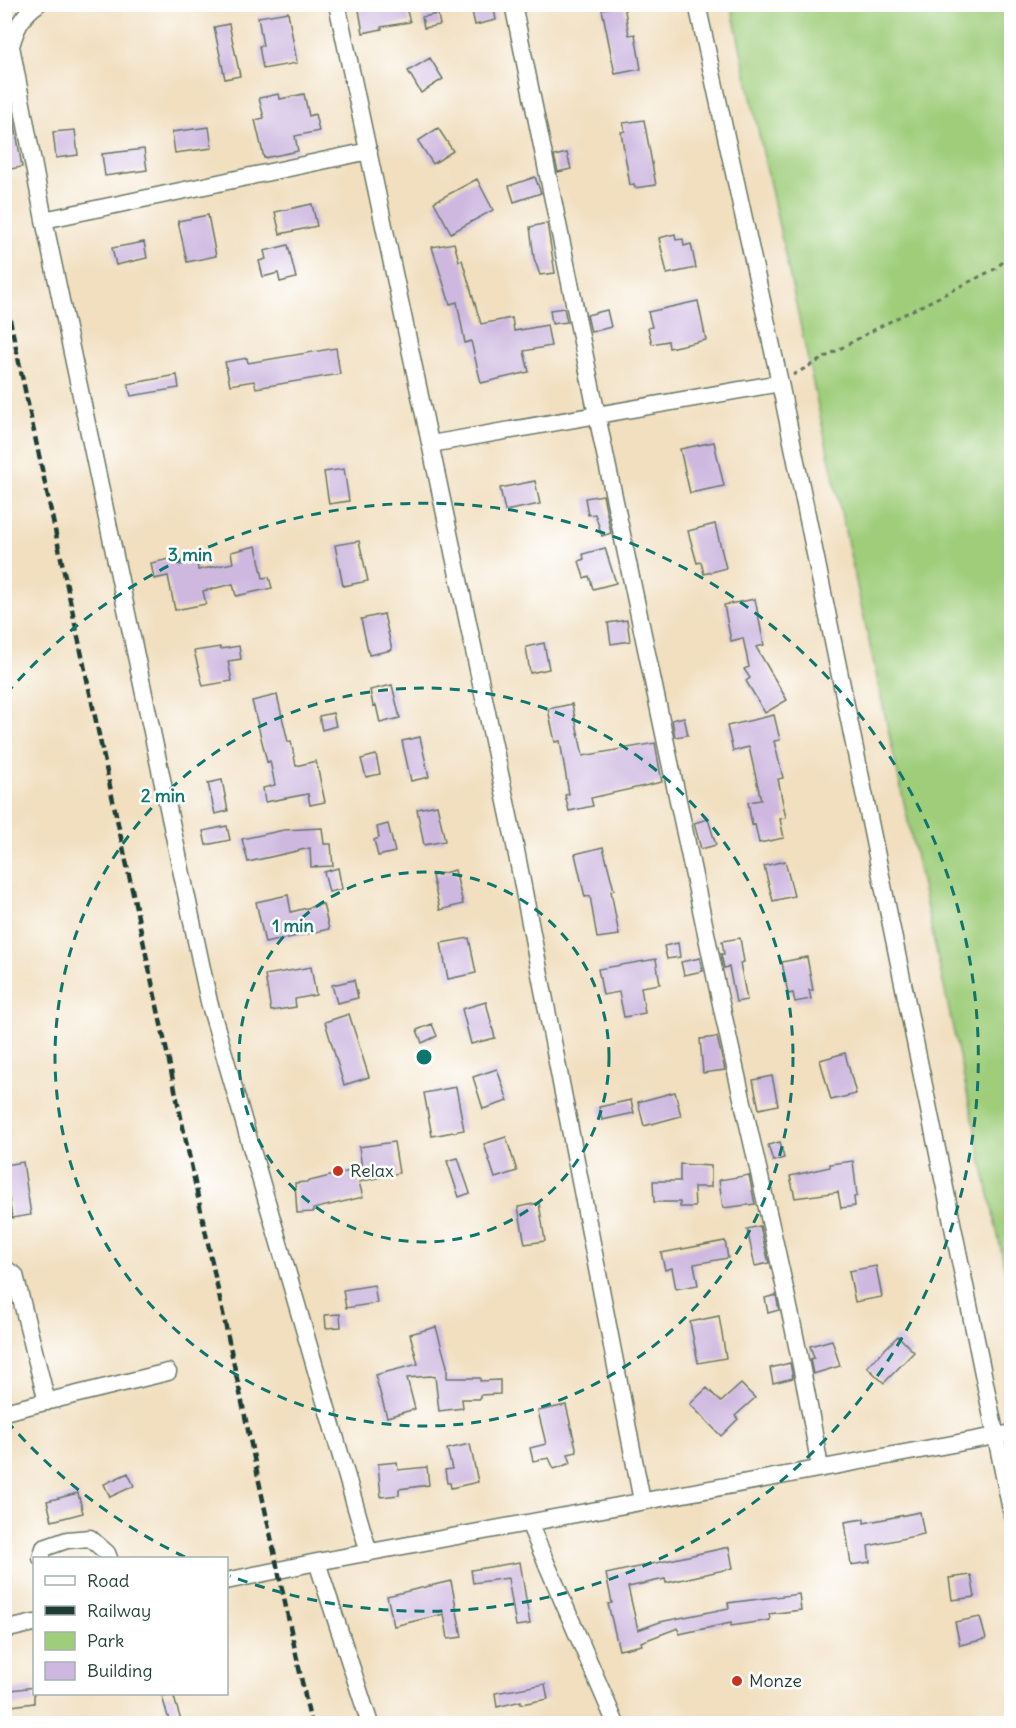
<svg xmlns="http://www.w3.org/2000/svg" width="1016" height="1728" viewBox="0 0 1016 1728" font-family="Delius,sans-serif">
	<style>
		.green { fill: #9fcd7a; stroke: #5f8557; stroke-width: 1.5 }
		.building { fill: #ceb8e0 }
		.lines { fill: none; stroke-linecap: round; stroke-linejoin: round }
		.minor-casing { stroke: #687665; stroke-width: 19 }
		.path { stroke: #687665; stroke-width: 3; stroke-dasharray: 4.5 4.5; stroke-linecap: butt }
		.minor { stroke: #fff; stroke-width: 16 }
		.rail { stroke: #1f3d34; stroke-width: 4.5; stroke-dasharray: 9 4.5; stroke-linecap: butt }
		.ring { fill: none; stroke: #0f766e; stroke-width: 3; stroke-dasharray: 10 8 }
		.poi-dot { fill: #c8321e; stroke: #fff; stroke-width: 2 }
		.labels { text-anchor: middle; stroke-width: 5; stroke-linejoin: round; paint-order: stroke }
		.poi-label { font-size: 18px; fill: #1f3d34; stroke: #fff; text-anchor: start }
		.centre { fill: #0f766e; stroke: #fff; stroke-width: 3 }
		.ring-label { font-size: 18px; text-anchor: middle; font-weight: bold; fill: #0f766e; stroke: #fff; stroke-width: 5; stroke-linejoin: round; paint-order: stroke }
	</style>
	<rect width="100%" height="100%" fill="#fff"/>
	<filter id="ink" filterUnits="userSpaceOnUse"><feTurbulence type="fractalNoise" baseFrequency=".0167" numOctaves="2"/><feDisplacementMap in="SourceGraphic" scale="12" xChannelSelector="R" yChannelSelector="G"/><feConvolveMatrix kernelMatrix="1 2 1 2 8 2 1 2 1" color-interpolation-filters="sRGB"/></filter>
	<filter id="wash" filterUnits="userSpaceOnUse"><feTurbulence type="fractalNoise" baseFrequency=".008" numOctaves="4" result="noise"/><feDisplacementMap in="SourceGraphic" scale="24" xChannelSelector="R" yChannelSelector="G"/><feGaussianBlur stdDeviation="1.35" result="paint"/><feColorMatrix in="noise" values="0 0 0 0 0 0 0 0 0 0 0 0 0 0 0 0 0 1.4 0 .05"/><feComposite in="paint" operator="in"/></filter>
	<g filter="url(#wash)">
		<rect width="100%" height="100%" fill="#f1dfc0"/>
		<!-- green -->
		<path class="green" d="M731 5H1011V1296Z"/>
		<g id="blocks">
			<!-- building -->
			<path class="building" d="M358 4H405L410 22 381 27 382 29 363 33Z
				M485 4H493L496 20 475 25 471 7Z
				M624 5 629 35 635 34 641 69 615 74 602 9Z
				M288 12 297 63 263 69 259 46H263L258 17Z
				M438 14 440 25 424 28 422 17Z
				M229 24 240 76 225 79 214 27Z
				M430 58 443 79 421 93 408 71Z
				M279 94 280 99 304 94 309 116 315 114 319 131 295 136 298 151 264 158 255 120 264 118 259 98Z
				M11 102 22 167 4 170V103Z
				M644 120 656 185 635 188 634 184 630 185 621 132 625 131 623 123Z
				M209 127 212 148 175 153 172 132Z
				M438 128 453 151 433 164 418 141Z
				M75 130 78 155 56 158 53 132Z
				M144 149 147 170 105 176 102 154Z
				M567 153 571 169 558 172 554 156Z
				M535 177 541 193 514 202 509 186Z
				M477 179 493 210 451 233 434 202Z
				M312 204 317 226 280 234 275 212Z
				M208 215 216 256 187 262 178 221Z
				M547 223 555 273 540 275 534 258 530 227Z
				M675 234 676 240 683 239 684 246 691 244 696 268 667 274 659 238Z
				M144 242 147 258 116 265 112 248Z
				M454 243 459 261 462 260 481 324 512 318 514 331 547 325 551 346 524 351 529 372 481 383 471 341 465 343 457 302 450 304 432 247Z
				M288 245 296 278 280 282 278 273 263 277 259 261 266 259 264 251Z
				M698 301 706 340 669 348 668 341 652 344 648 328 652 327 648 312Z
				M564 308 567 322 552 324 550 310Z
				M607 310 611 327 591 332 587 315Z
				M336 348 340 374 256 388 254 381 230 385 225 362 247 358 248 363Z
				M177 375 179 388 131 396 128 384Z
				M714 442 724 486 690 493 680 449Z
				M344 469 349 501 329 504 324 472Z
				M535 481 540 504 505 511 500 488Z
				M603 495 611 533 602 536 595 514 588 515 585 498Z
				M715 524 726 568 704 574 701 562 697 563 688 531Z
				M359 541 368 581 343 586 335 545Z
				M256 546 263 578 269 577 272 588 236 596 233 584 203 591 206 604 175 610 168 576 154 579 151 563 179 557 180 565 197 561 198 570 233 563 231 552Z
				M605 548 616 583 593 589 589 576 584 578 579 561 584 559 583 554Z
				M755 599 764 645 756 647 787 700 765 713 746 681 750 678 744 669 749 667 743 638 731 641 724 605Z
				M384 614 392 650 369 655 361 619Z
				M627 620 630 641 611 644 608 623Z
				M544 643 549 669 530 673 526 647Z
				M239 646 241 659 228 661 232 681 203 686 194 651 220 647V649Z
				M392 685 400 718 380 723 376 705 373 706 370 690Z
				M277 695 288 742 291 741 296 766 316 761 325 802 310 805 308 794 265 802 263 788 275 785 270 761 267 762 252 701Z
				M572 704 583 756 655 743 662 782 591 798 593 806 569 811 565 795 569 794 560 741 555 742 548 709Z
				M333 713 336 726 322 730 319 716Z
				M774 715 780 740 774 741 783 778 778 779 786 818 780 819 784 838 759 843 755 824 752 825 748 802 761 800 749 747 733 751 727 726Z
				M684 717 688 735 675 737 672 720Z
				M420 737 429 777 411 781 402 741Z
				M376 755 380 774 366 777 361 759Z
				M222 780 228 811 215 814 208 783Z
				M437 805 445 841 424 845 417 809Z
				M708 819 716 845 701 849 694 823Z
				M388 824 395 852 378 856 374 840 379 838 377 827Z
				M227 826 230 840 206 845 203 831Z
				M322 828 324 844H331L333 866 311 867 310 848 248 862 242 839 284 830Z
				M603 847 614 890 611 891 619 935 597 938 590 896 585 897 575 854Z
				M785 861 794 896 773 901 764 866Z
				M338 868 342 889 329 892 324 872Z
				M455 870 463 904 440 910 432 876Z
				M288 895 291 912 323 904 329 929 265 943 256 902Z
				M469 938 476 973 448 979 441 943Z
				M740 938 744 962 740 963 747 1000 736 1002 729 967 724 968 721 954H724L722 941Z
				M678 943 680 957 667 959 664 946Z
				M807 957 813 990H809L811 999 795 1002 793 993 788 994 782 962Z
				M700 958 703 971 684 975 681 962Z
				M656 959 660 984 641 987 645 1013 624 1017 619 992 603 995 598 969Z
				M311 967 316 995 295 999 296 1007 271 1011 265 975Z
				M354 980 358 998 337 1003 332 985Z
				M486 1002 495 1038 471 1044 462 1009Z
				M349 1014 369 1077 344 1085 325 1022Z
				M432 1024 437 1036 422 1043 417 1030Z
				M717 1037 725 1070 703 1073 700 1039Z
				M845 1053 856 1094 831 1100 820 1060Z
				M497 1069 508 1101 483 1109 473 1077Z
				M772 1076 778 1105 759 1109 753 1080Z
				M456 1087 464 1130 432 1136 424 1093Z
				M675 1092 681 1116 644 1126 638 1102Z
				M631 1100 634 1113 602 1120 599 1107Z
				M506 1137 517 1171 495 1178 484 1144Z
				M394 1142 399 1173 359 1182 363 1197 313 1209V1212L297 1213 295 1183 306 1182 362 1168 359 1147Z
				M780 1142 784 1158 773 1161 768 1145Z
				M458 1158 470 1193 459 1197 447 1161Z
				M853 1161 857 1196 854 1197 855 1206 841 1208 838 1192 795 1198 790 1176 830 1167V1164Z
				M23 1162 31 1215 12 1218 4 1165Z
				M680 1164 711 1166V1187H694L695 1207H680V1202H654L653 1181H680Z
				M749 1175 755 1204 723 1208 719 1180Z
				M539 1203 545 1241 525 1244 518 1207Z
				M760 1226 769 1263 755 1266 747 1229Z
				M725 1241 728 1258 694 1264 698 1285 676 1289 672 1268 665 1270 661 1253Z
				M876 1266 882 1297 855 1302 849 1271Z
				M374 1285 377 1303 346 1308 343 1290Z
				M776 1295 779 1310 768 1313 765 1298Z
				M340 1314 341 1327 326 1328 325 1315Z
				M719 1316 726 1358 698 1363 690 1322Z
				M436 1327 447 1366V1378H480V1381L500 1380V1394L480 1395V1399H462L463 1408 439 1411 435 1377 430 1376 407 1378 415 1409 387 1417 375 1375 418 1364 410 1334Z
				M898 1336 914 1352 884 1383 867 1367Z
				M832 1340 840 1366 813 1374 810 1359 814 1358 810 1346Z
				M790 1363 793 1378 773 1383 770 1368Z
				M741 1384 755 1398 735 1416 738 1419 721 1436 690 1404 707 1388 721 1402Z
				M566 1405 577 1452 568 1454 571 1463 554 1469 549 1458 533 1461 530 1448 546 1444 538 1411Z
				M470 1444 478 1482 451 1488 450 1483H447L445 1470 452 1469 447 1449Z
				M397 1462 398 1470 427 1467 429 1485 399 1489V1495L381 1497 378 1464Z
				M128 1473 134 1486 110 1497 104 1484Z
				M78 1493 83 1513 52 1521 47 1501Z
				M920 1512 924 1534 868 1546 870 1562 851 1565 845 1522 864 1519V1523Z
				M729 1547 733 1568 666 1583 665 1579 628 1587 638 1630 660 1622 729 1608 728 1603 799 1594 801 1610 769 1614 770 1620 731 1626V1623L679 1634 678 1628 641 1642 642 1645 619 1650 608 1604 612 1603 606 1574Z
				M520 1562 530 1624 516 1626 508 1578 473 1583 471 1570Z
				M971 1575 975 1597 952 1600 949 1578Z
				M451 1581 462 1637 448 1639 444 1614 394 1626 387 1596Z
				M980 1617 986 1639 960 1645 955 1622Z
				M545 1684 548 1699 521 1704V1701L497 1707 495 1693Z
				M34 1687V1703L4 1707V1691Z
				M173 1694 182 1724H170L162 1696Z"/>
		</g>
	</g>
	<g filter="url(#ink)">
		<use href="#blocks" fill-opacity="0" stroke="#687665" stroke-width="1.5"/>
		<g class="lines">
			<defs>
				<path id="minor" d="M38 4C22 15 16 28 11 46L44 220 209 1002 369 1553
					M337 4 513 835 642 1501
					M513 4C579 333 648 662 718 990 752 1149 793 1307 820 1468
					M697 4 780 383 1012 1515
					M44 220 369 151
					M431 444 780 383
					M4 1268 15 1275 47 1402
					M4 1412 168 1372
					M529 1523 616 1724
					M41 1558 44 1548 67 1540 90 1538 107 1553 109 1558
					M317 1562 370 1724
					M226 1581 317 1562 1012 1433
					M4 1630 34 1623"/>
			</defs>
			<!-- minor casing -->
			<use href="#minor" class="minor-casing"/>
			<!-- path -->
			<path class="path" d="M793 375 879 327 995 269 1012 254"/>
			<!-- minor -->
			<use href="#minor" class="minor"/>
			<!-- rail -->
			<path class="rail" d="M4 292 311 1724"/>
		</g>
	</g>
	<!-- distance rings -->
	<g class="ring">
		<circle cx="424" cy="1057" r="185"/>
		<circle cx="424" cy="1057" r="369"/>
		<path d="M185 1557A554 554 0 0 1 6 1420M6 694A554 554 0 1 1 230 1576"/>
	</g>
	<!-- markers -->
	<g class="poi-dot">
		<circle cx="338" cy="1171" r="6"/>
		<circle cx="737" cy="1681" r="6"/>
	</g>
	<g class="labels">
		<!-- poi labels -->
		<g class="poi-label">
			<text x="350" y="1177">Relax</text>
			<text x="749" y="1687">Monze</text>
		</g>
	</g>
	<circle cx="424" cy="1057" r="9" class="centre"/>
	<g class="ring-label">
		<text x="190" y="561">3 min</text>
		<text x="163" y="802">2 min</text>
		<text x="293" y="932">1 min</text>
	</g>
	<!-- margin -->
	<rect width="1016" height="1728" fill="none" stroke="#fff" stroke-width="24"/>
	<!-- legend -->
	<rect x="33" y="1557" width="195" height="138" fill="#ffffff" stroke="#a5b1ae" stroke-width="1.5"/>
	<rect x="45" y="1576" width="30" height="9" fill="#ffffff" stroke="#a5b1ae" stroke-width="1.5"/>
	<text x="87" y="1587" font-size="18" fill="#1f3d34">Road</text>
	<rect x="45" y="1606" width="30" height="9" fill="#1f3d34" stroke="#a5b1ae" stroke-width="1.5"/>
	<text x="87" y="1617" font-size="18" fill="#1f3d34">Railway</text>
	<rect x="45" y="1632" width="30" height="18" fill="#9fcd7a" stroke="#a5b1ae" stroke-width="1.5"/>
	<text x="87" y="1647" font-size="18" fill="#1f3d34">Park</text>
	<rect x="45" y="1662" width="30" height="18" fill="#ceb8e0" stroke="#a5b1ae" stroke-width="1.5"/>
	<text x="87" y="1677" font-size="18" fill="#1f3d34">Building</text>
</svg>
